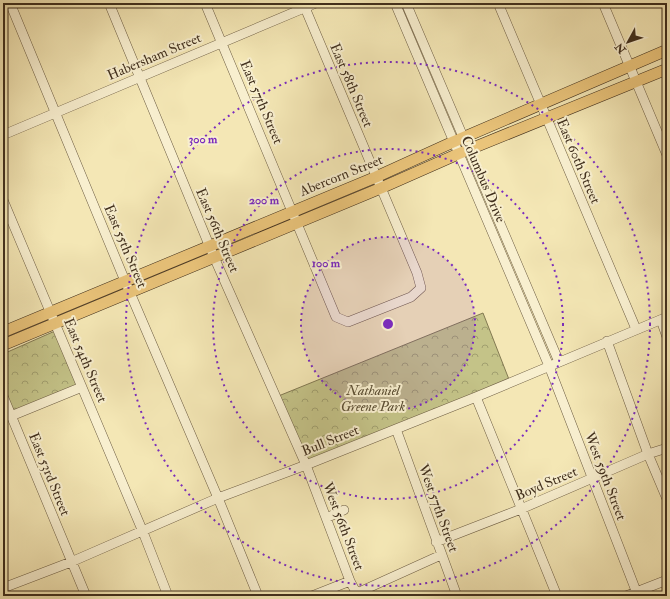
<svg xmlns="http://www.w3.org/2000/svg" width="670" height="599" viewBox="0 0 670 599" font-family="'IM FELL Double Pica',serif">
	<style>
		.forest { fill: url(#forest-crowns); stroke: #827952 }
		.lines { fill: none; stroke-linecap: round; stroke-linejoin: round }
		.minor-casing { stroke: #6d5d43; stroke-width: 10 }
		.major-casing { stroke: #402f1d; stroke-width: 12 }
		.minor { stroke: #f8efcf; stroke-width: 9 }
		.major { stroke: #eac47a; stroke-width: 11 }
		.ring { fill: none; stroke: #7b2cbf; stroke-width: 2; stroke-dasharray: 2 4 }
		.labels { text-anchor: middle; stroke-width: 4; stroke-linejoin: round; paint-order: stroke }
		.street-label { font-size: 14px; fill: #402f1d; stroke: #f8efcf }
		.park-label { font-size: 14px; font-style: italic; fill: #5a4d32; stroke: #f8efcf }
		.centre { fill: #7b2cbf; stroke: #f8efcf; stroke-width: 2 }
		.ring-label { font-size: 12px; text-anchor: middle; font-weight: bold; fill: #7b2cbf; stroke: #f8efcf; stroke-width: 4; stroke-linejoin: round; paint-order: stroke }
	</style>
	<defs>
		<pattern id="forest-crowns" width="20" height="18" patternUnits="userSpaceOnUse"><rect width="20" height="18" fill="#c4c388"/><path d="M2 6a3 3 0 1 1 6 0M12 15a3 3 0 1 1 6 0" fill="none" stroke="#a19f6f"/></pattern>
	</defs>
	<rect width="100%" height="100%" fill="#f4e7b5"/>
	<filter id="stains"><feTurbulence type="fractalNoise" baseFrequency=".005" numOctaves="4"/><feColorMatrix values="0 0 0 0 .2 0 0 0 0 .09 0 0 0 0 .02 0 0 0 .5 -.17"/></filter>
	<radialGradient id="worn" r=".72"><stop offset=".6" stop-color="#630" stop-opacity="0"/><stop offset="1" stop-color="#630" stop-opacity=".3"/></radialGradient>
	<!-- forest -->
	<path class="forest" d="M483 313 510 382 306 465 276 397Z
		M55 331 79 385 12 413 3 390V354Z"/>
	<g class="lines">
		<defs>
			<path id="minor" d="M10 3 125 281 218 498 258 596
				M109 3 214 257 306 465 350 581 358 596
				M205 3 336 317 348 322 411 297 421 288 417 273 303 3
				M395 3 549 366 638 596
				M406 3 559 362
				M498 3 636 329
				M603 3 667 155
				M3 135 316 3
				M3 200 143 532 168 596
				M661 320 667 337
				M607 341 648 454 667 499
				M3 396 86 596
				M476 397 557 596
				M11 416 82 387
				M396 429 457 596
				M326 518 344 510
				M436 542 521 509 648 454 667 448
				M3 588 71 562 218 498 306 465 476 397 667 317
				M357 593 441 555
				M312 596 350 581
				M626 596 667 580"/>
			<path id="major" d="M3 332 376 177 453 142 667 50
				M3 345 381 188 458 154 667 69
				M3 592 4 596"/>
		</defs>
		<!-- minor casing -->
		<use href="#minor" class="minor-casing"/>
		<!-- major casing -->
		<use href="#major" class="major-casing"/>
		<!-- minor -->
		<use href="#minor" class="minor"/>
		<!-- major -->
		<use href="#major" class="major"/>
	</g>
	<!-- distance rings -->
	<circle cx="388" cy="324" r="87" fill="#7b2cbf" fill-opacity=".12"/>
	<g class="ring">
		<circle cx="388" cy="324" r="87"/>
		<circle cx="388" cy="324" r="175"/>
		<circle cx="388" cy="324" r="262"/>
	</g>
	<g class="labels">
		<!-- street labels -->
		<g class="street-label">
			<text transform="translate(154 56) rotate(-23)" y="5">Habersham Street</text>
			<text transform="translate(352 85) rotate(67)" y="5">East 58th Street</text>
			<text transform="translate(262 102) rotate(67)" y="5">East 57th Street</text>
			<text transform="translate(579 161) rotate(67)" y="5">East 60th Street</text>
			<text transform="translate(341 175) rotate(-22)" y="5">Abercorn Street</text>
			<text transform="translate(484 179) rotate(67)" y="5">Columbus Drive</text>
			<text transform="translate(218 230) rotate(67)" y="5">East 56th Street</text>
			<text transform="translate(126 246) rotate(67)" y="5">East 55th Street</text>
			<text transform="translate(86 360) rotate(67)" y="5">East 54th Street</text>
			<text transform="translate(330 440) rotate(-22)" y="5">Bull Street</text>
			<text transform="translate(50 474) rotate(68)" y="5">East 53rd Street</text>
			<text transform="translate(606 476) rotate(69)" y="5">West 59th Street</text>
			<text transform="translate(546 483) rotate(-23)" y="5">Boyd Street</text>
			<text transform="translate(439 508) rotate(70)" y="5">West 57th Street</text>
			<text transform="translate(344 526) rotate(69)" y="5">West 56th Street</text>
		</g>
		<!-- park labels -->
		<g class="park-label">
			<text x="373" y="395">Nathaniel<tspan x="373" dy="16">Greene Park</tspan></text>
		</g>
	</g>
	<circle cx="388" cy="324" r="6" class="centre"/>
	<g class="ring-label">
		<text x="203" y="143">300 m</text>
		<text x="264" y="204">200 m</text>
		<text x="326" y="267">100 m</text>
	</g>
	<!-- margin -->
	<rect width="670" height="599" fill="none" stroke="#f4e7b5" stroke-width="16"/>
	<rect x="4" y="4" width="662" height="591" fill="none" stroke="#402f1d" stroke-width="2"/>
	<rect x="8" y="8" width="654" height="583" fill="none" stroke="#402f1d"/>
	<!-- north arrow -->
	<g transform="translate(628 42) rotate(230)" stroke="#f8efcf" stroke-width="3" paint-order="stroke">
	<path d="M0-3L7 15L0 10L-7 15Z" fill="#402f1d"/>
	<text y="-6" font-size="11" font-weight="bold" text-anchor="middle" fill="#402f1d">N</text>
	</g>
	<rect width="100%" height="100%" filter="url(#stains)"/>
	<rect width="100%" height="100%" fill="url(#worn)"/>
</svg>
